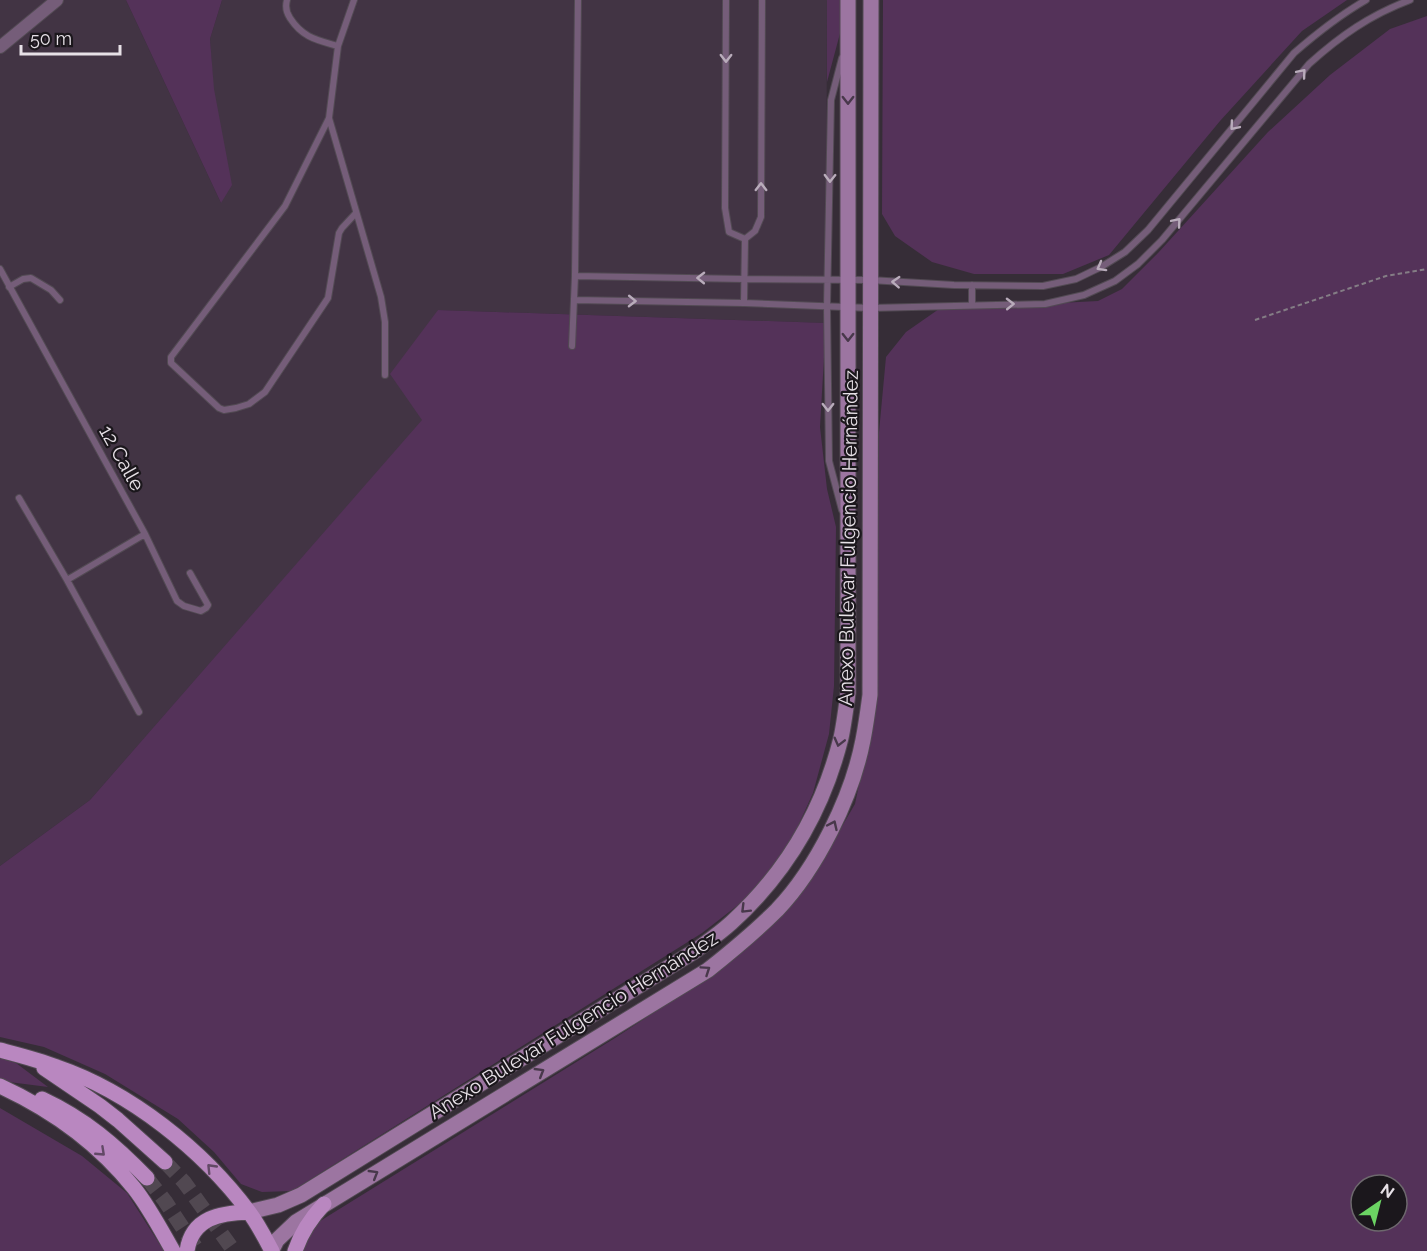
<svg xmlns="http://www.w3.org/2000/svg" width="1427" height="1251" viewBox="0 0 1427 1251" font-family="Raleway,sans-serif">
	<style>
		.built { fill: #423444 }
		.green { fill: #543259; fill-rule: evenodd }
		.lines { fill: none; stroke-linecap: round; stroke-linejoin: round }
		.primary-tunnel { stroke: #514851; stroke-width: 15; stroke-dasharray: 15 8; stroke-linecap: butt }
		.lane-casing { stroke: #524a53; stroke-width: 8 }
		.street-casing { stroke: #524a53; stroke-width: 14 }
		.secondary-casing { stroke: #524a53; stroke-width: 17 }
		.primary-casing { stroke: #524a53; stroke-width: 17 }
		.path { stroke: #847d85; stroke-width: 2; stroke-dasharray: 4.5 3; stroke-linecap: butt }
		.lane { stroke: #755d79; stroke-width: 6 }
		.street { stroke: #755d79; stroke-width: 12 }
		.secondary { stroke: #9c75a1; stroke-width: 15 }
		.primary { stroke: #b987c0; stroke-width: 15 }
		.oneway { stroke: #b9acbb }
		.oneway2 { stroke: #48384b }
		.oneway3 { stroke: #624966 }
		.labels { text-anchor: middle; stroke-width: 4.5; stroke-linejoin: round; paint-order: stroke }
		.street-label { font-size: 20px; fill: #e7e1e7; stroke: #1b171c }
	</style>
	<rect width="100%" height="100%" fill="#362d37"/>
	<!-- built -->
	<path class="built" d="M0 0H126L221 203 210 39 222 0H827L826 323 438 310 423 420 90 800 0 866Z"/>
	<!-- green -->
	<path class="green" d="M126 0H222L210 39 214 89 232 185 221 203Z
		M827 0H842V26L827 82Z
		M883 0H1347L1302 31 1220 121 1109 255 1063 274H974L932 262 895 236 882 214Z
		M1427 16V1251H301L312 1226 615 1038 725 966 813 876 855 804 876 704 879 432 886 357 906 332 939 309 1098 301 1122 289 1158 253 1268 132 1330 75 1390 29ZM1361 1185H1397V1221H1361Z
		M438 310 826 323 820 427 827 489 836 527 834 686 829 734 813 793 789 846 751 895 702 933 292 1191 262 1192 241 1184 214 1152 178 1119 105 1074 44 1047 0 1037V866L90 800 422 420 390 374Z
		M0 1058 16 1063 48 1087 9 1082 0 1078Z
		M0 1108 82 1156 127 1193 164 1251H0Z"/>
	<g class="lines">
		<!-- primary-tunnel -->
		<path class="primary-tunnel" d="M165 1162 184 1182 234 1251
			M147 1178 165 1201 198 1251"/>
		<defs>
			<path id="lane" d="M287 0C285 7 286 12 290 18 303 38 317 40 338 46
				M354 0 338 46 329 118 381 297 385 322V375
				M726 0 725 208 729 232 745 239
				M842 58 831 100 827 306 829 461 842 510
				M329 118 285 206 171 357V363L219 408 224 410 236 408 249 404 265 392 328 298 339 233 342 228 356 213
				M0 269 145 534 177 601 184 606 201 611 206 608 208 605 190 573
				M575 276 744 279 870 280 954 285 1043 286 1076 279 1101 267 1125 252 1148 230 1294 53C1317 33 1340 15 1366 0
				M9 287 23 279 31 278 51 290 60 300
				M574 300 744 303 870 308 1045 304 1084 295 1115 281 1138 264 1162 240 1309 64C1340 36 1370 15 1410 0
				M744 303 745 239 755 231 761 217 762 0
				M972 305V285
				M572 346 575 276 578 0
				M19 498 67 580 145 534
				M67 580 139 712"/>
			<path id="street" d="M0 47 57 0"/>
			<path id="secondary" d="M249 1212 278 1205 301 1195 695 951C707 942 720 933 731 923 786 873 823 810 841 738 844 724 846 708 848 693V0
				M272 1250 277 1240 296 1222 708 970C732 951 755 932 777 910 817 868 852 797 863 740 866 725 868 710 870 695L871 0"/>
			<path id="primary" d="M0 1050C19 1055 39 1060 57 1067 130 1092 203 1150 249 1212 258 1224 265 1238 272 1251
				M44 1068 100 1106 118 1120 165 1162
				M0 1086C52 1110 98 1143 134 1188 149 1207 161 1230 173 1251
				M42 1099C85 1119 115 1145 147 1178
				M187 1251C192 1217 221 1213 249 1212
				M295 1251C301 1233 311 1218 324 1204"/>
		</defs>
		<!-- lane casing -->
		<use href="#lane" class="lane-casing"/>
		<!-- street casing -->
		<use href="#street" class="street-casing"/>
		<!-- secondary casing -->
		<use href="#secondary" class="secondary-casing"/>
		<!-- primary casing -->
		<use href="#primary" class="primary-casing"/>
		<!-- path -->
		<path class="path" d="M1255 320 1386 276 1427 269"/>
		<!-- lane -->
		<use href="#lane" class="lane"/>
		<!-- street -->
		<use href="#street" class="street"/>
		<!-- secondary -->
		<use href="#secondary" class="secondary"/>
		<!-- primary -->
		<use href="#primary" class="primary"/>
	</g>
	<!-- one-way arrows -->
	<defs><path id="oneway-chevron" d="M-2-3.5L2.5 0L-2 3.5" fill="none" stroke-width="1.6" stroke-linecap="round" stroke-linejoin="round" transform="scale(1.5)"/></defs>
	<g class="oneway">
		<use href="#oneway-chevron" transform="translate(726 58) rotate(90)"/>
		<use href="#oneway-chevron" transform="translate(1302 73) rotate(-50)"/>
		<use href="#oneway-chevron" transform="translate(1234 126) rotate(130)"/>
		<use href="#oneway-chevron" transform="translate(830 178) rotate(91)"/>
		<use href="#oneway-chevron" transform="translate(761 187) rotate(-90)"/>
		<use href="#oneway-chevron" transform="translate(1177 222) rotate(-50)"/>
		<use href="#oneway-chevron" transform="translate(1101 267) rotate(151)"/>
		<use href="#oneway-chevron" transform="translate(701 278) rotate(-179)"/>
		<use href="#oneway-chevron" transform="translate(896 282) rotate(-177)"/>
		<use href="#oneway-chevron" transform="translate(632 301) rotate(1)"/>
		<use href="#oneway-chevron" transform="translate(1010 304) rotate(-1)"/>
		<use href="#oneway-chevron" transform="translate(828 407) rotate(90)"/>
	</g>
	<g class="oneway2">
		<use href="#oneway-chevron" transform="translate(848 100) rotate(90)"/>
		<use href="#oneway-chevron" transform="translate(848 337) rotate(90)"/>
		<use href="#oneway-chevron" transform="translate(839 742) rotate(104)"/>
		<use href="#oneway-chevron" transform="translate(833 825) rotate(-65)"/>
		<use href="#oneway-chevron" transform="translate(745 909) rotate(135)"/>
		<use href="#oneway-chevron" transform="translate(706 970) rotate(-34)"/>
		<use href="#oneway-chevron" transform="translate(540 1072) rotate(-31)"/>
		<use href="#oneway-chevron" transform="translate(374 1174) rotate(-31)"/>
	</g>
	<g class="oneway3">
		<use href="#oneway-chevron" transform="translate(101 1152) rotate(43)"/>
		<use href="#oneway-chevron" transform="translate(211 1168) rotate(-134)"/>
	</g>
	<g class="labels">
		<!-- street labels -->
		<g class="street-label">
			<text transform="translate(122 458) rotate(61)" y="7">12 Calle</text>
			<text transform="translate(848 538) rotate(-89)" y="7">Anexo Bulevar Fulgencio Hernández</text>
			<text transform="translate(573 1025) rotate(-32)" y="7">Anexo Bulevar Fulgencio Hernández</text>
		</g>
	</g>
	<!-- north arrow -->
	<g transform="translate(1379 1203) rotate(35)"><circle r="28" fill="#1b171c" stroke="#6d686d" stroke-width="1.5"/>
	<path d="M0-4.5L10 22L0 15L-10 22Z" fill="#6bd363"/>
	<text y="-9" font-size="16" font-weight="bold" text-anchor="middle" fill="#e7e1e7">N</text>
	</g>
	<!-- scale -->
	<path d="M21 45v9h99v-9" fill="none" stroke="#e7e1e7" stroke-width="3"/>
	<text x="30" y="45" font-size="18" fill="#e7e1e7" stroke="#1b171c" stroke-width="4.5" paint-order="stroke">50 m</text>
</svg>
